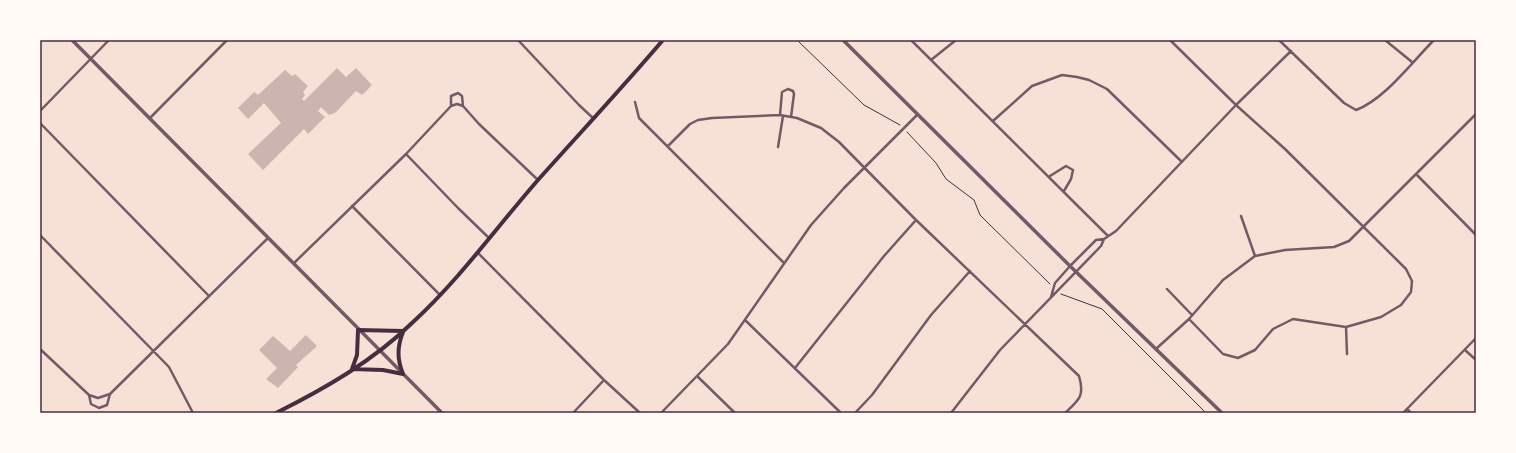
<svg xmlns="http://www.w3.org/2000/svg" width="1516" height="453" viewBox="0 0 1516 453" font-family="'Open Sans',sans-serif">
	<style>
		.building { fill: #ccb4b1 }
		.lines { fill: none; stroke-linecap: round; stroke-linejoin: round }
		.path { stroke: #4a2c40; stroke-width: 1 }
		.minor { stroke: #755966; stroke-width: 2.5 }
		.tertiary { stroke: #755966; stroke-width: 3.5 }
		.primary { stroke: #4a2c40; stroke-width: 4 }
		.neatline { fill: none; stroke: #4a2c40; stroke-width: 1.5 }
	</style>
	<rect width="100%" height="100%" fill="#f7e1d7"/>
	<!-- building -->
	<path class="building" d="M337 68 346 77 356 68 372 85 362 95 356 91 335 113 329 115 321 107 318 111 325 117 308 134 304 129 263 170 248 154 281 123 264 103 248 119 238 108 254 92 258 95 285 70 292 76 295 74 308 86 303 92 305 95 302 99 304 101Z
		M306 335 317 346 296 365 298 367 278 388 266 379 277 368 259 350 273 336 290 351Z"/>
	<g class="lines">
		<!-- path -->
		<path class="path" d="M797 40 864 105 900 125
			M907 132 936 163 946 179 974 200 980 215 985 220 1050 284
			M1061 294 1102 309 1206 413"/>
		<!-- minor -->
		<path class="minor" d="M518 40 579 105 594 119
			M911 40 1108 236
			M1170 40 1236 105 1285 149 1406 269 1412 281 1411 292 1401 305 1381 317 1346 327 1293 319 1273 329 1255 350 1238 358 1223 354 1189 319
			M1279 40 1344 103 1356 110C1384 100 1412 62 1434 40
			M1385 40 1412 62
			M931 60 956 40
			M635 102 639 118 783 262
			M451 106V96L458 93 462 96 463 106
			M40 111 109 40
			M780 115 782 92 788 89 793 91 794 94 791 117
			M150 118 227 40
			M993 121 1032 86 1062 75 1077 77 1089 80 1107 89 1182 162
			M40 123 209 296
			M668 146 690 124 698 120 712 118 780 115 797 118 821 128 839 142 916 220 1079 376C1085 396 1079 400 1065 413
			M778 147 783 116
			M406 154 458 208 489 238
			M1416 174 1476 235
			M1050 176 1066 166 1073 170 1071 179 1064 191
			M352 206 440 295
			M1241 216 1255 256
			M40 235 169 367 193 413
			M478 253 604 380 640 413
			M294 263 406 154 451 106 457 104 463 106 479 124 538 180
			M1167 289 1192 315
			M1051 297 1055 283 1070 266 1096 240 1104 239 1116 231 1236 105 1291 51
			M745 320 841 413
			M1346 327 1347 354
			M1157 348 1189 319 1223 280 1255 256 1285 250 1334 247 1349 241 1476 114
			M40 349 89 395 98 398 110 394 268 238
			M1465 350 1476 360
			M795 368 884 256 916 220
			M697 376 735 413
			M89 395 91 404 99 408 107 405 110 394
			M1407 409 1411 413
			M573 413 604 380
			M661 413 728 344 811 225 844 188 917 115
			M855 413 872 395 931 315 970 271
			M951 413 1000 350 1101 246 1104 239
			M1403 413 1476 338"/>
		<!-- tertiary -->
		<path class="tertiary" d="M72 40 442 413
			M843 40 1070 266 1222 413"/>
		<!-- primary -->
		<path class="primary" d="M352 369 357 355 358 330 403 331
			M352 369 383 370 403 374
			M403 374C397 359 397 347 403 332
			M276 413C324 389 373 361 412 323 459 280 496 228 538 180 580 133 622 88 663 40"/>
	</g>
	<!-- border -->
	<rect width="1516" height="453" fill="none" stroke="#fffaf5" stroke-width="82"/>
	<rect x="41" y="41" width="1434" height="371" class="neatline"/>
</svg>
